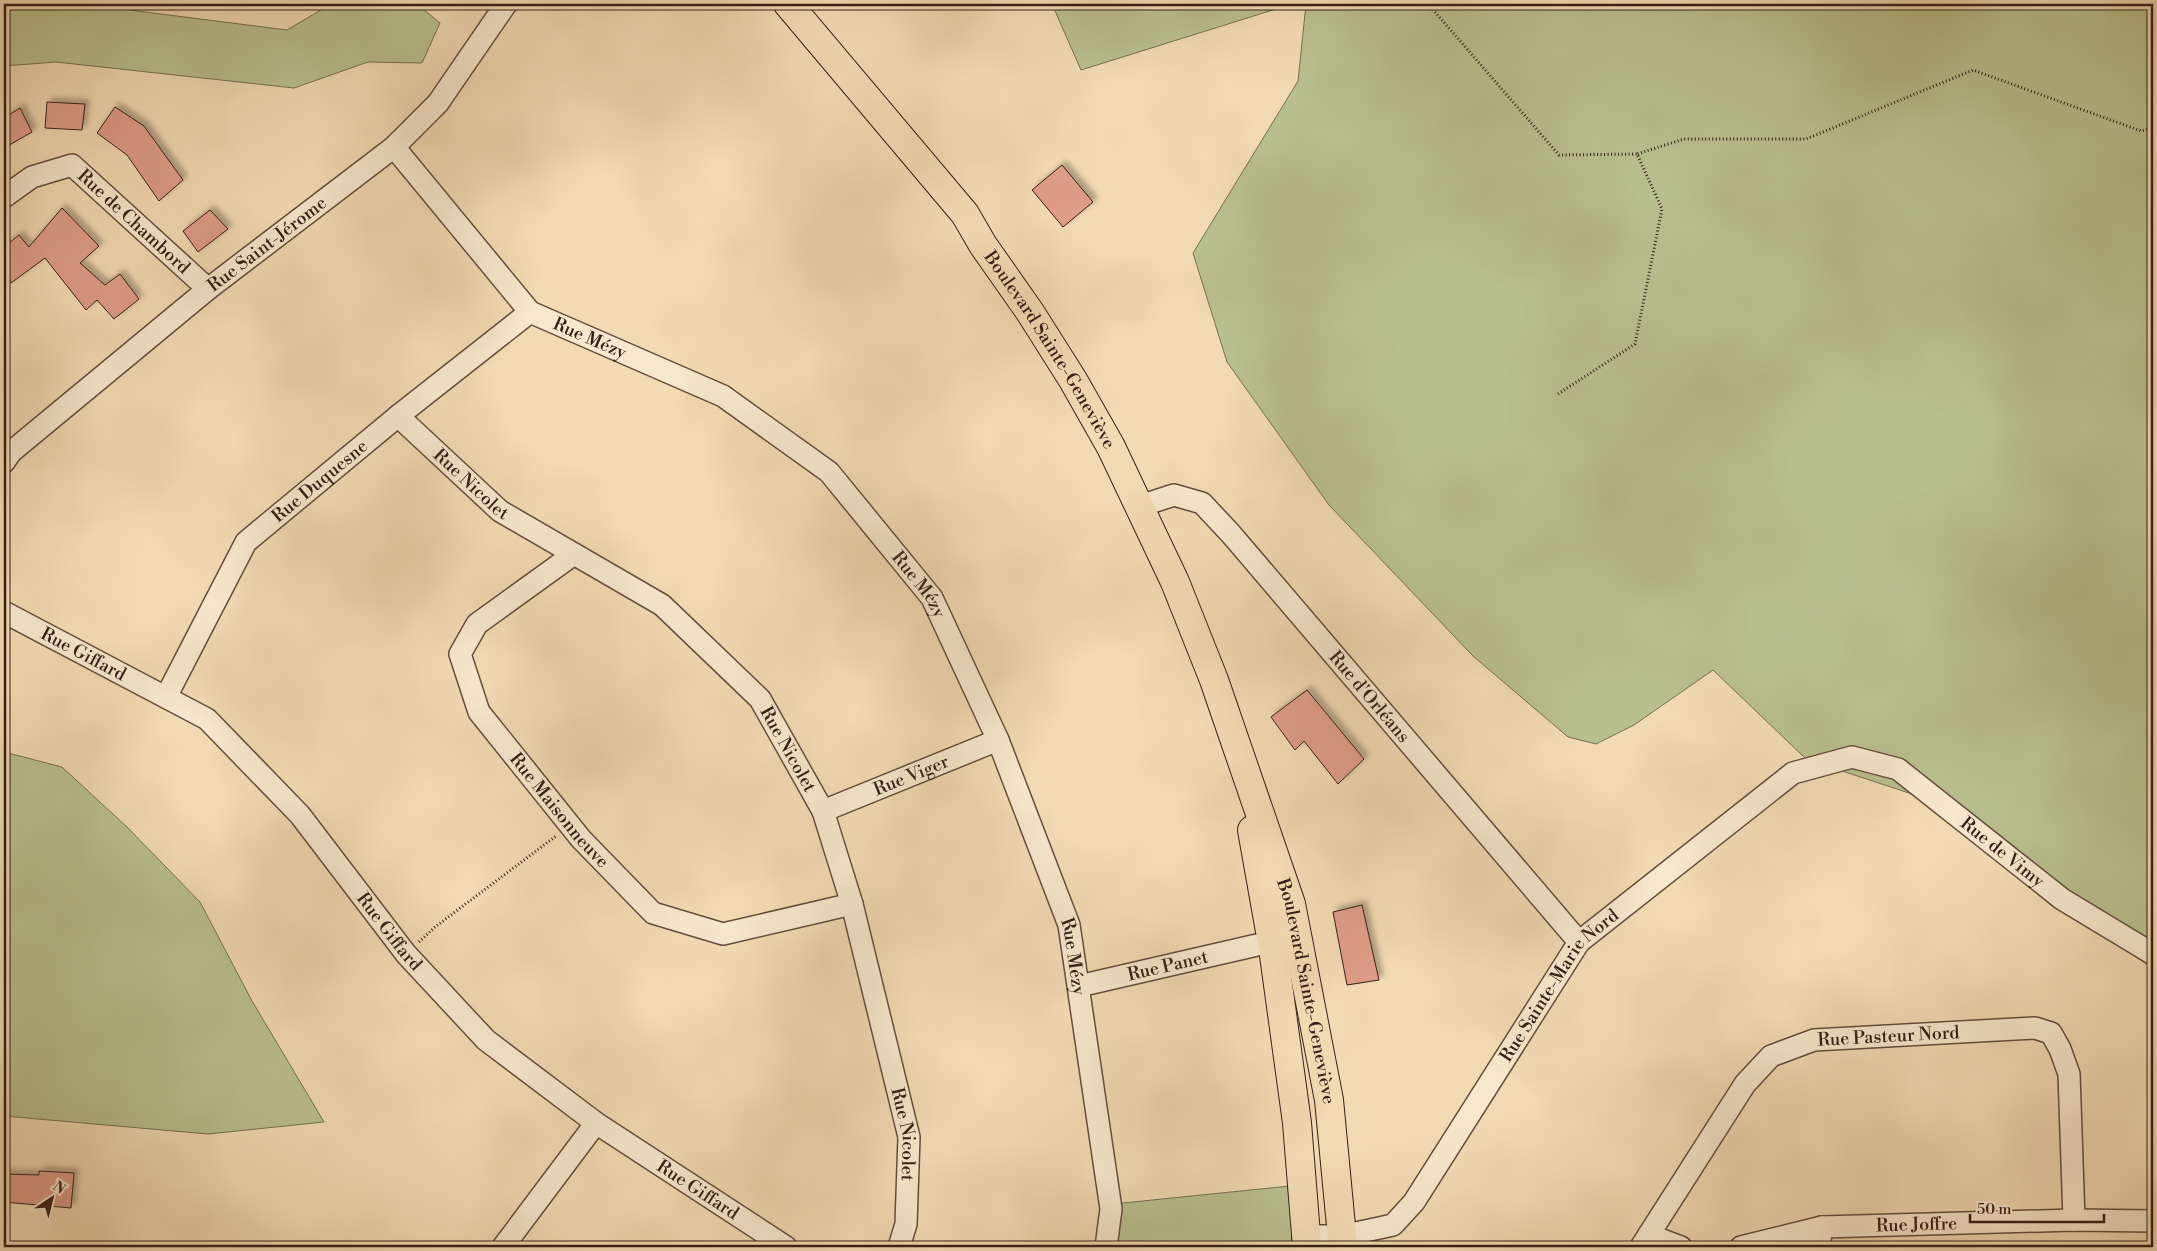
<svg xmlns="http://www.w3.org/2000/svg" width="2157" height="1251" viewBox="0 0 2157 1251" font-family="'Libre Bodoni',serif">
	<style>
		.green { fill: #b8c08e; stroke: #767052 }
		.building { fill: #df9c88; stroke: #352017; filter: url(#shadow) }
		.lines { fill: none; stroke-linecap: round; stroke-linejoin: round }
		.minor-casing { stroke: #644e3e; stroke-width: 24 }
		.primary-casing { stroke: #352017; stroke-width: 30 }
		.path { stroke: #352017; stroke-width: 3; stroke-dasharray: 1 2.5; stroke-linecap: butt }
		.minor { stroke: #f7e7cd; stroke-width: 21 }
		.primary { stroke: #f2dab2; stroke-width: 28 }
		.labels { text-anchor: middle; stroke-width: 4; stroke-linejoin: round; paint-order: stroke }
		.street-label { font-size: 18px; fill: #352017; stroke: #f7e7cd }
	</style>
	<defs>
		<filter id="shadow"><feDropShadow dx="4.5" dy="-4.5" stdDeviation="2.5" flood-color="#0004"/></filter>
	</defs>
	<rect width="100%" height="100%" fill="#f2dab2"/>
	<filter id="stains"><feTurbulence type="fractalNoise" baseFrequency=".004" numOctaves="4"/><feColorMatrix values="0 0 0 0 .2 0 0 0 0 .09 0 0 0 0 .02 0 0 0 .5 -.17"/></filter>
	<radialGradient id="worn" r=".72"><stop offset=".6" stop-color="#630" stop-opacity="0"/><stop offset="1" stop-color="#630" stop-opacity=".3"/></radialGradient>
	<!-- green -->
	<path class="green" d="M4 4H100L137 11 287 30 331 4H417L440 23 422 63 368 62 294 88 56 62 4 66Z
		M1052 4H1292L1081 70Z
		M1306 4H2153V969L1921 797 1806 759 1713 670 1634 725 1596 744 1568 737 1473 656 1329 505 1227 362 1193 253 1298 81Z
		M4 752 62 767 127 827 200 902 252 1001 324 1122 208 1134 4 1116Z
		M1290 1186 1292 1247H1113V1204Z"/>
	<!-- building -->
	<path class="building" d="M47 102 85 104 82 130 45 128Z
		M115 107 144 126 183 180 159 201 127 155 97 133Z
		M20 108 32 132 4 148V118Z
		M1062 165 1093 202 1063 227 1032 190Z
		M62 208 99 246 80 263 105 285 120 274 139 299 114 319 97 300 86 310 45 258 11 283 4 273V247L19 235 29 247Z
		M210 210 228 229 198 252 183 231Z
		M1307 690 1364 759 1338 784 1304 741 1295 750 1271 717Z
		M1362 905 1379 980 1347 985 1333 912Z
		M39 1171 74 1173 71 1208 4 1202V1174L39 1175Z"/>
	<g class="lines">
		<defs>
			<g id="minor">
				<path id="s1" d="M394 147 530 312 723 396 829 472 932 598 998 740 1069 925 1111 1209 1106 1247"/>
				<path id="s2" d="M4 197 32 177 72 165 208 289"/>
				<path id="s3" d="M398 416 500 511 662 605 760 699 823 811 852 904 909 1137 906 1224 899 1247"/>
				<path id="s4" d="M4 462 11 452 208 289 394 147 438 103 506 4"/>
				<path id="s5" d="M1140 506 1174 495 1202 503 1231 534 1579 942"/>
				<path id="s6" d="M574 554 477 624 460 654 479 712 581 839 653 913 723 934 852 904"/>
				<path id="s7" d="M4 612 207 719 300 815 406 954 486 1040 596 1123 786 1247"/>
				<path id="s8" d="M166 697 246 542 398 416 530 312"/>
				<path id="s9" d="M823 811 998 740"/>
				<path id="s10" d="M1079 986 1257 945"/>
				<path d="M1649 1235 1681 1247"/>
				<path id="s11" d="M1307 1236H1342L1393 1225 1414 1202 1579 942 1793 773 1852 757 1898 769 2062 899 2153 954"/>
				<path d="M503 1247 596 1123"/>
				<path id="s12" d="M1641 1247 1745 1084 1771 1056 1814 1040 2035 1028 2051 1033 2060 1049 2069 1074 2074 1220"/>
				<path id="s13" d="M1741 1247 1822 1227 2074 1220 2153 1221"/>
				<path d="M1819 1247 1822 1227"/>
			</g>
			<g id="primary">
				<path id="s14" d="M788 4 965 214 983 245 1030 312 1073 380 1111 447 1175 582 1214 680 1291 904 1329 1100 1343 1247"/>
				<path d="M1252 830 1273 948 1297 1123 1307 1247"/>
			</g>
		</defs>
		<!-- minor casing -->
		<use href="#minor" class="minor-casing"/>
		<!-- primary casing -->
		<use href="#primary" class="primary-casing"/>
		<!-- path -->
		<path class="path" d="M1428 4 1559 155 1637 154
			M1558 394 1635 344 1662 209 1637 154 1684 139H1806L1973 70 2141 131 2153 128
			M419 942 435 927 556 836"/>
		<!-- minor -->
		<use href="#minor" class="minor"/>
		<!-- primary -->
		<use href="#primary" class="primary"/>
	</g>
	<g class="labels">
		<!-- street labels -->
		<g class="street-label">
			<text dy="6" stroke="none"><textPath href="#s2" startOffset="160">Rue de Chambord</textPath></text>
			<text dy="6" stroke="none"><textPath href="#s4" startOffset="342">Rue Saint-Jérome</textPath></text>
			<text dy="6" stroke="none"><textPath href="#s1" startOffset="279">Rue Mézy</textPath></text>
			<text dy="6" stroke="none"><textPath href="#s14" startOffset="435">Boulevard Sainte-Geneviève</textPath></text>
			<text dy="6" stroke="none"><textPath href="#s8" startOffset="270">Rue Duquesne</textPath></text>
			<text dy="6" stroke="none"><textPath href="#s3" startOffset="100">Rue Nicolet</textPath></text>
			<text dy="6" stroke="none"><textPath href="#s1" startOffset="699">Rue Mézy</textPath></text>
			<text dy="6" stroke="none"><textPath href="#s7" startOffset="90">Rue Giffard</textPath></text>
			<text dy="6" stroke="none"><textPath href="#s5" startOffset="321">Rue d'Orléans</textPath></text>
			<text dy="6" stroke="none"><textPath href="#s3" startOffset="520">Rue Nicolet</textPath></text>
			<text dy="6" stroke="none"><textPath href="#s9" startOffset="95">Rue Viger</textPath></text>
			<text dy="6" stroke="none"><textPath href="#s6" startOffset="342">Rue Maisonneuve</textPath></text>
			<text dy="6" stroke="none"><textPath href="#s11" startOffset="941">Rue de Vimy</textPath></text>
			<text dy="6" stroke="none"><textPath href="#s7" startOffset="510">Rue Giffard</textPath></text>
			<text dy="6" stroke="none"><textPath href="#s1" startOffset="1104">Rue Mézy</textPath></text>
			<text dy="6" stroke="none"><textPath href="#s10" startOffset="91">Rue Panet</textPath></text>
			<text dy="6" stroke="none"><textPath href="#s11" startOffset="380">Rue Sainte-Marie Nord</textPath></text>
			<text dy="6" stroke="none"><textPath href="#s14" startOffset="1130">Boulevard Sainte-Geneviève</textPath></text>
			<text dy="6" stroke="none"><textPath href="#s12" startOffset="352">Rue Pasteur Nord</textPath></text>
			<text dy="6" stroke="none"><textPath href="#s3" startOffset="925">Rue Nicolet</textPath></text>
			<text dy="6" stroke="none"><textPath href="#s7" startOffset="915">Rue Giffard</textPath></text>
			<text dy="6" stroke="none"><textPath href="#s13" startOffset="178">Rue Joffre</textPath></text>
		</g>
	</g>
	<!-- margin -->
	<rect width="2157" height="1251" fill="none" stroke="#f2dab2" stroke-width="20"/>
	<rect x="5" y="5" width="2147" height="1241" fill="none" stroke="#352017" stroke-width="2.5"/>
	<rect x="10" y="10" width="2137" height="1231" fill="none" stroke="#352017"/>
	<!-- north arrow -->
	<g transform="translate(52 1198) rotate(35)" stroke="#f7e7cd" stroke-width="4" paint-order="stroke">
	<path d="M0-4L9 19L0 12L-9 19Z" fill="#352017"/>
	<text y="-8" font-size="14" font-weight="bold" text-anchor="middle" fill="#352017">N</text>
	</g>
	<!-- scale -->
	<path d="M1970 1214v8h134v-8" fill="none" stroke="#352017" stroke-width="2.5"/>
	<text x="1977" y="1214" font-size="15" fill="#352017" stroke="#f7e7cd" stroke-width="4" paint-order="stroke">50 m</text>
	<rect width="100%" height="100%" filter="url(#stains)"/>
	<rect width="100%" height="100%" fill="url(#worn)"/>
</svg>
